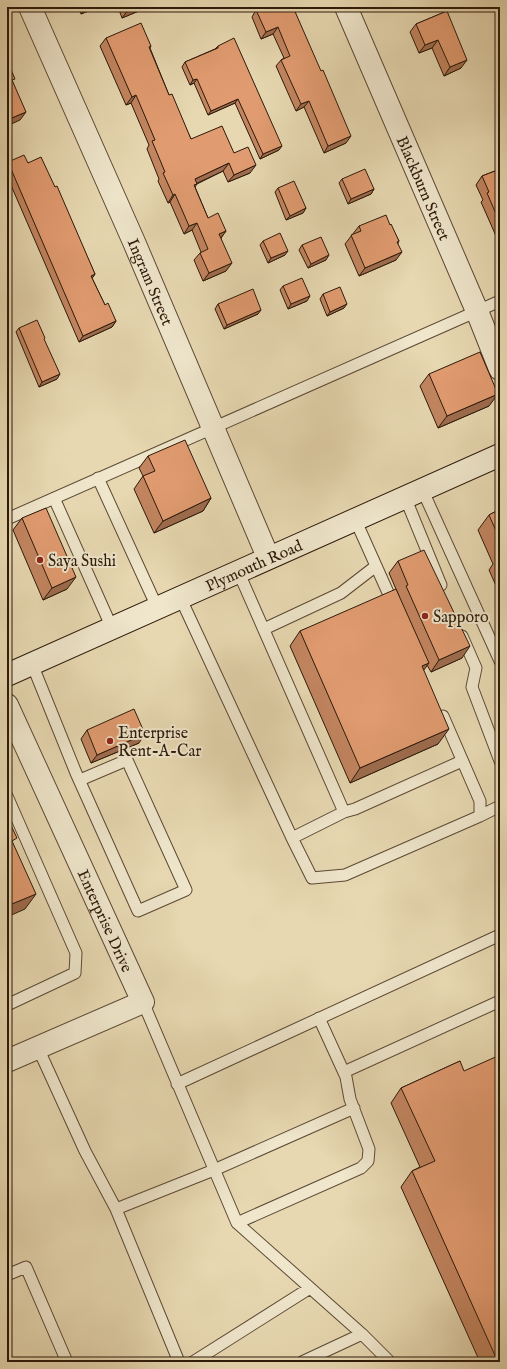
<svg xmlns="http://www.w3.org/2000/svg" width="507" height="1369" viewBox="0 0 507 1369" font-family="'IM FELL English',serif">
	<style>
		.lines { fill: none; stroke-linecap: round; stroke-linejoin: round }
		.lane-casing { stroke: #5b4934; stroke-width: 13 }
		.street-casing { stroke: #5b4934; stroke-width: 24 }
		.secondary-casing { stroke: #2c190a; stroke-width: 24 }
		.lane { stroke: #efe6cc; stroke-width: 11 }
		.street { stroke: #efe6cc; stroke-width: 22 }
		.secondary { stroke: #efe6cc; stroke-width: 22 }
		.wall { fill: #c28560; stroke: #2c190a }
		.shaded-wall { fill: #9e6c4e; stroke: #2c190a }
		.building { fill: #e19b70; stroke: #2c190a }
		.poi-dot { fill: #8f2418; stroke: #efe6cc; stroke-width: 1.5 }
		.labels { text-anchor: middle; stroke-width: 4; stroke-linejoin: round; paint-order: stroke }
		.street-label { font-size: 16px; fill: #2c190a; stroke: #efe6cc }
		.poi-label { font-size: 16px; fill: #2c190a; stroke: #efe6cc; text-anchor: start }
	</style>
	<rect width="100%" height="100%" fill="#e7d8b1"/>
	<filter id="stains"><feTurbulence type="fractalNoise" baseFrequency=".005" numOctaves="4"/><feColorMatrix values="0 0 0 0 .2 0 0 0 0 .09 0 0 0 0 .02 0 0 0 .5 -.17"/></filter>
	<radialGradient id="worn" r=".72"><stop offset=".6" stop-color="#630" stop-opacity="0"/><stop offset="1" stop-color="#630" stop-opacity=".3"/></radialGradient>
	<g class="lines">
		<defs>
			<path id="lane" d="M98 478 157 607
				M422 489 500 661
				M405 497 441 585
				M54 498 112 628
				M7 519 500 301
				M355 519 394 606
				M238 571 344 812
				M180 597 292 838 312 878 345 875 480 816 500 806
				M264 629 341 593 376 566
				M462 636 476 668 472 687 500 761
				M32 664 76 773 138 911 186 890 127 760 80 780
				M443 716 480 801V816
				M7 796 76 953 75 973 7 1005
				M292 838 344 812 355 809 462 761
				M143 1002 237 1223 362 1334 390 1362
				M38 1048 85 1151 116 1209
				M344 1072 500 1001
				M177 1084 500 935
				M237 1223 361 1168 368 1161 369 1149 350 1099 346 1077 319 1018
				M7 1275 26 1267 67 1362
				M179 1362 116 1209 214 1170 354 1108
				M193 1362 310 1288
				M302 1362 362 1334"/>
			<g id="street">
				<path id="s1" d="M30 7 134 242 268 557"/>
				<path id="s2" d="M346 7 477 311 500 369"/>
				<path id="s3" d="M7 705 143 1002 7 1061"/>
			</g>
			<g id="secondary">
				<path id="s4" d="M7 675 500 455"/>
			</g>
		</defs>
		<!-- lane casing -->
		<use href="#lane" class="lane-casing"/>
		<!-- street casing -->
		<use href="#street" class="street-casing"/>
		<!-- secondary casing -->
		<use href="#secondary" class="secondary-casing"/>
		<!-- lane -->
		<use href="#lane" class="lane"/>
		<!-- street -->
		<use href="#street" class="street"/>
		<!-- secondary -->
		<use href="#secondary" class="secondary"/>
	</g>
	<!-- wall -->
	<path class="wall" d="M78 7H98L81 14Z
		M118 7H147L146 8 122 18Z
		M258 7H293L346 143 324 153 304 107 296 111 276 66 281 60 284 58 273 34 261 39 252 17 256 10 259 9Z
		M447 11 461 68 444 76 432 48 419 53 410 32 416 24Z
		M106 38 151 46 150 48 169 95 191 139 234 153 250 173 228 182 223 171 197 184 195 187 208 218 226 231 221 238 226 271 203 281 194 260 200 253 201 252 192 230 184 234 170 202 168 203 158 181 159 179 147 149 149 145 131 103 126 105 100 46Z
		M218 46 279 150 260 159 235 103 208 115 194 83 190 85 182 67 185 62 215 49Z
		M8 162 28 163 55 187 95 274 92 278 105 305 116 321 112 327 79 342 7 176V163Z
		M500 169V245L481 202 483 200 476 185 482 176Z
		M342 179 374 189 371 194 348 204 339 183Z
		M278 188 306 208 303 213 286 220 275 192Z
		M390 225 399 241 398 243 396 260 359 276 345 244 359 226Z
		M263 241 285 255 268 263 260 245Z
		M302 245 326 260 308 268 299 250Z
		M283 286 307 301 288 309 280 290Z
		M323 294 344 308 327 316 320 299Z
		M218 304 258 314 224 329 215 309Z
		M19 328 57 379 39 387 16 332Z
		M429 374 489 406 438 428 420 386Z
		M148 456 211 498 203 511 154 533 134 489 143 476 139 468Z
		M500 509V587L497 588 489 570 493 564 478 530 489 515Z
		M22 518 67 589 43 600 13 530Z
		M398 561 462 658 431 672 427 665 423 670 438 744 350 783 290 646 300 631 399 596 389 573Z
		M87 730 139 743 91 763 81 739Z
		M460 1061 500 1362H480L401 1187 412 1171 420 1167 391 1103 401 1088Z"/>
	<!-- shaded-wall -->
	<path class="shaded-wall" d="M87 7H98L81 14Z
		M135 7H147L146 8 122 18 128 10Z
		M278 27 273 34 261 39 266 32Z
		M438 40 432 48 419 53 425 45Z
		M467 60 461 68 444 76 450 67Z
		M197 79 194 83 190 85 193 80Z
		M136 95 131 103 126 105 132 97Z
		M238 99 235 103 208 115 211 111Z
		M309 101 304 107 296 111 301 104Z
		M26 112 20 120 7 126V120Z
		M351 136 346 143 324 153 328 146Z
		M282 146 279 150 260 159 263 154Z
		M229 163 223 171 189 187 195 179Z
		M256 165 250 173 228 182 234 175Z
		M374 189 371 194 348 204 351 199Z
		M175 194 170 202 168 203 173 195Z
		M306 208 303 213 286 220 290 216Z
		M197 223 192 230 184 234 189 226Z
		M226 231 220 239 219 234Z
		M288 251 285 255 268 263 271 258Z
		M402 252 396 260 359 276 365 268Z
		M329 255 326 260 308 268 311 264Z
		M232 263 226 271 203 281 209 273Z
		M95 274 91 280V276Z
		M310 296 307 301 288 309 291 304Z
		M347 304 344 308 327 316 330 312Z
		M261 310 258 314 224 329 227 325Z
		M116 321 112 327 79 342 83 336Z
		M60 374 57 379 39 387 42 382Z
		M498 394 489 406 438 428 447 416Z
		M211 498 203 511 154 533 163 521Z
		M76 577 67 589 43 600 52 588Z
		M470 646 462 658 431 672 439 660Z
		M429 663 418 678 422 666Z
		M449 729 438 744 350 783 360 768Z
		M145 734 139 743 91 763 97 755Z
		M36 894 25 909 7 917V906Z"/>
	<!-- building -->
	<path class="building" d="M127 7H135L128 10Z
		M265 7H293L321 71 323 70 351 136 328 146 309 101 301 104 281 60 290 56 278 27 266 32 256 10Z
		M447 11 467 60 450 67 438 40 425 45 416 24Z
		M141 23 151 46 149 47 169 95 172 94 191 139 222 126 234 153 248 147 256 165 234 175 229 163 195 179 197 184 194 185 208 218 218 213 226 231 219 234 232 263 209 273 200 253 208 249 197 223 189 226 175 194 173 195 163 173 165 172 152 141 155 140 136 95 132 97 106 38Z
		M234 38 282 146 263 154 238 99 211 111 197 79 193 80 185 62 218 48V46Z
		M7 60 15 79 12 80 26 112 7 120Z
		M24 155 28 163 41 157 55 187 57 186 95 274 91 276 105 305 108 303 116 321 83 336 8 162Z
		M365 169 374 189 351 199 342 179Z
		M500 169V223L487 193 489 192 482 176Z
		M294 181 306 208 290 216 278 188Z
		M386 215 390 225 391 224 399 241 397 242 402 252 365 268 351 235 361 231 359 226Z
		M280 233 288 251 271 258 263 241Z
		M321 237 329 255 311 264 302 245Z
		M7 257 10 263 7 264Z
		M302 278 310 296 291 304 283 286Z
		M340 287 347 304 330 312 323 294Z
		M253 289 261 310 227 325 218 304Z
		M37 320 45 338 44 339 60 374 42 382 19 328Z
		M480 352 498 394 447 416 429 374Z
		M185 440 211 498 163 521 143 476 155 471 148 456Z
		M46 508 76 577 52 588 22 518Z
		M500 509V540L489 515Z
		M424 550 470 646 439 660 406 586 408 585 398 561Z
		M396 589 429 663 422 666 449 729 360 768 300 631Z
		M134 709 145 734 97 755 87 730Z
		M7 817 17 838 12 841 36 894 7 906Z
		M500 1055V1362H498L412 1171 435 1161 401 1088 460 1061 464 1071Z"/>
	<!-- markers -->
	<g class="poi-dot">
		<circle cx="40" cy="560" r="4"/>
		<circle cx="425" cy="616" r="4"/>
		<circle cx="110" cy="741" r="4"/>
	</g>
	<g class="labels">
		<!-- street labels -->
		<g class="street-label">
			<text dy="6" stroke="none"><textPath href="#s2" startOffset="197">Blackburn Street</textPath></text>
			<text dy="6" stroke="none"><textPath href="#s1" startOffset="300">Ingram Street</textPath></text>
			<text dy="6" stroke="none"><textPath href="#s4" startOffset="270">Plymouth Road</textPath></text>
			<text dy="6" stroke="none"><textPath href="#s3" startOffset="237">Enterprise Drive</textPath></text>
		</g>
		<!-- poi labels -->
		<g class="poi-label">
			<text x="48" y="566">Saya Sushi</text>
			<text x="433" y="622">Sapporo</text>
			<text x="118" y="738">Enterprise<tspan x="118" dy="18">Rent-A-Car</tspan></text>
		</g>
	</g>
	<!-- margin -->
	<rect width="507" height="1369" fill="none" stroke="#e7d8b1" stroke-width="24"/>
	<rect x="8" y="8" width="491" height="1353" fill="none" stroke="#2c190a" stroke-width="2"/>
	<rect x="12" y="12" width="483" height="1345" fill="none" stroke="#2c190a"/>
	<rect width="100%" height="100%" filter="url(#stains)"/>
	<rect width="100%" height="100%" fill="url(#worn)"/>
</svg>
